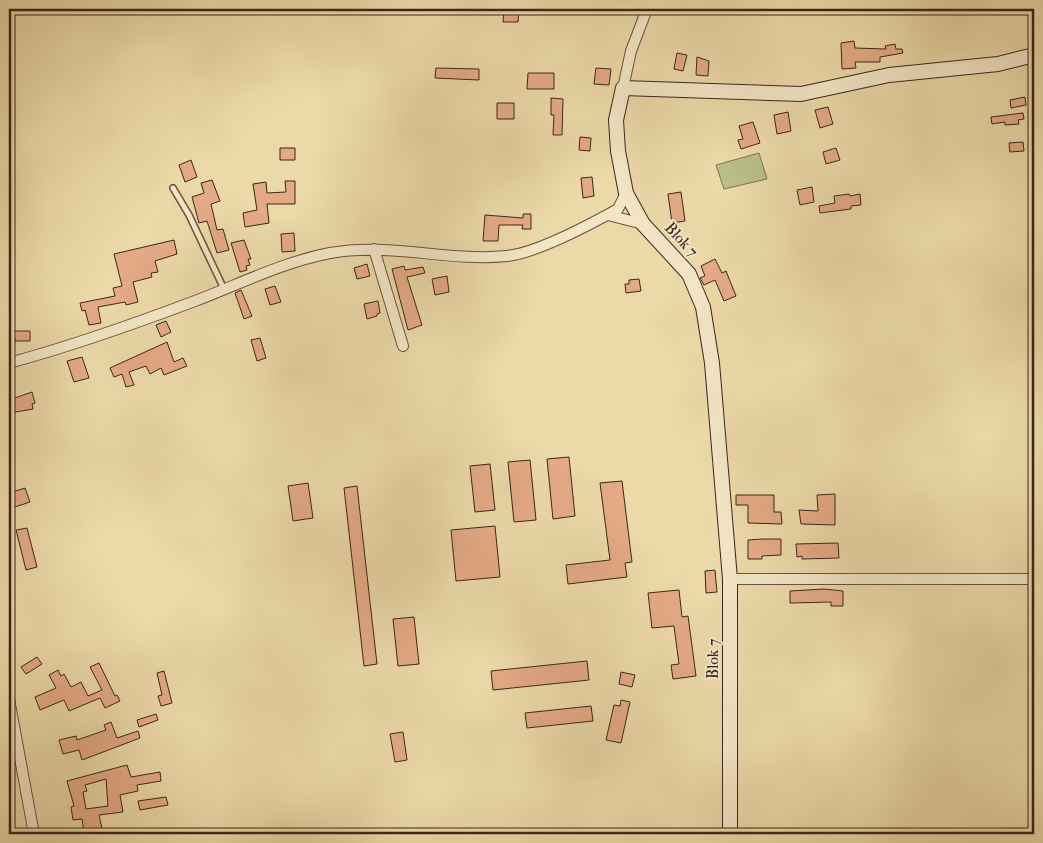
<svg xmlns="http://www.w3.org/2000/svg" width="1043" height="843" viewBox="0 0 1043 843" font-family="'IM FELL Double Pica',serif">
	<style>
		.green { fill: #b9bf86; stroke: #7a7250 }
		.building { fill: #e4aa85; stroke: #3b2619; fill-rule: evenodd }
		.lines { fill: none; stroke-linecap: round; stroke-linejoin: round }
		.lane-casing { stroke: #67533d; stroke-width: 8 }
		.street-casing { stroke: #67533d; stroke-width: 12 }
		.secondary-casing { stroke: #3b2619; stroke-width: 16 }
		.lane { stroke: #f3e6c6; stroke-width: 5 }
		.street { stroke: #f3e6c6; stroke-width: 10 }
		.secondary { stroke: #f3e6c6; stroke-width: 14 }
		.labels { text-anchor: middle; stroke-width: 4; stroke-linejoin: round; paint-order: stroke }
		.street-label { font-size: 16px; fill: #3b2619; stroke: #f3e6c6 }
	</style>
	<rect width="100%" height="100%" fill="#ecd9a8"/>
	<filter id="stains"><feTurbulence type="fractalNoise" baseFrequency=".004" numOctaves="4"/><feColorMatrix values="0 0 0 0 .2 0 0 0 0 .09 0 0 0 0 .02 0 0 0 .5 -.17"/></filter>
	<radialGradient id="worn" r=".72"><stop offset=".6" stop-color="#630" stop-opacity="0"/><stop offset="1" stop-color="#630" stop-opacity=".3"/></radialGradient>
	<!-- green -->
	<path class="green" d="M759 153 767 179 724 189 716 165Z"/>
	<!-- building -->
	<path class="building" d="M504 9H519L518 22H503Z
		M854 41 855 48 886 49 885 46 895 44 896 49H902L903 53 880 57V62H855L856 68 842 69 841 43Z
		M677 53 687 55 683 71 674 69Z
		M697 57 709 61 708 76 696 75Z
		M436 68 479 69V80L435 78Z
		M596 68 611 69 609 85 594 84Z
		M528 73H554V89H527Z
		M1025 97 1026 105 1011 108 1010 100Z
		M551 98 563 99 562 135H553L554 115H551Z
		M497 103H514V119H497Z
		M828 107 833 124 820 128 815 110Z
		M788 112 791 131 777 134 774 115Z
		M1023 113 1024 119 1018 120 1019 124 1005 125V122L992 124 991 117Z
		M753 122 760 143 741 149 738 140 743 139 739 126Z
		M580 137 591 138 590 151 579 150Z
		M1023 142 1024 151 1010 152 1009 143Z
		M280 148H295V160H280Z
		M836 148 840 160 826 164 823 152Z
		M191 160 197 177 185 182 179 165Z
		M592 177 594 196 583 198 581 178Z
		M212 180 220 201 211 204 217 230 223 229 229 250 217 253 207 221 199 223 192 197 204 193 201 183Z
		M285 181H295V204H267L269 223 245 227 243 213 257 210 253 184 266 182 267 193 286 192Z
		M812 187 814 202 800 205 797 190Z
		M681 192 685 221 672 223 668 194Z
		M849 194 850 196 860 194 861 205 851 206V209L820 213 819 206 835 203 834 196Z
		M523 214H531V229H522L523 225H499L498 241H483L485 215 523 218Z
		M294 233 295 251 282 252 281 234Z
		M174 240 177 254 155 261 158 272 151 273 152 277 133 282 138 302 126 305 125 302 98 307 101 323 89 325 85 310 82 311 80 303 115 296 113 288 122 286 114 254Z
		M244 240 251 259H248L250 265 246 266 247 270 240 272 231 243Z
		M715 259 722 273 726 271 736 296 724 301 715 280 704 285 700 278 705 276 701 266Z
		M367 264 370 276 357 279 354 268Z
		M404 266 405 270 423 267 425 273 407 277 422 325 408 330 392 269Z
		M447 276 449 292 435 295 432 279Z
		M639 279 641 291 626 293 625 284H629V280Z
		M275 286 281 302 270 305 265 289Z
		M241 290 252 316 244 319 235 293Z
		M378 301 380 313 377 314V316L367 319 364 304Z
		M166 321 171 332 161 337 156 325Z
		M14 331H30V341H15Z
		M260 338 266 358 257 361 251 340Z
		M167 342 174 362 183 358 187 366 164 375 161 368 150 374 146 366 129 372 134 385 126 387 122 374 114 377 110 368Z
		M82 357 89 378 74 382 67 361Z
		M32 392 35 403 32 404 33 409 10 413 9 400Z
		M569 457 575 516 553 519 547 459Z
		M530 460 536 520 514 522 508 462Z
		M490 464 495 510 475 512 470 466Z
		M622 481 632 562 625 563 627 577 568 584 566 565 610 560 600 483Z
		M308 483 313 518 293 521 288 486Z
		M357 486 377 664 364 666 344 488Z
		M25 488 30 502 9 509V493Z
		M835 494V525L801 524 799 510 818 511 817 495Z
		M736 495H774V512H781L782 524 748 523V505H736Z
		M495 526 500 577 456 581 451 530Z
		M27 528 37 567 26 570 16 530Z
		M762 539H781V555L762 556V559H748V540Z
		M838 543 839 558 802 559V556L797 557 796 544Z
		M715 570 717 592 706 593 705 571Z
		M824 589 843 591V606H831V602L790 603V591Z
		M679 590 682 617 688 616 696 676 673 679 671 665 679 664 674 626 652 628 648 593Z
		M414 617 419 664 398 666 393 619Z
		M37 657 42 664 26 674 21 667Z
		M587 661 589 680 493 690 491 671Z
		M99 663 115 696 117 695 120 701 105 708 100 698 69 711 64 700 40 710 35 697 56 688 49 675 58 670 61 676 64 674 71 687 81 682 88 696 102 690 90 667Z
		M164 671 172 703 161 706 158 696 162 695 157 673Z
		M621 672 635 675 632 687 619 684Z
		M621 700 630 702 621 743 606 740 614 705 620 706Z
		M591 706 593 721 527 728 525 713Z
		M156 714 158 720 139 727 137 720Z
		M111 722 117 738 138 731 140 738 82 760 79 750 63 754 59 740 76 736 77 740 106 730 104 725Z
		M403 732 407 760 395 762 390 734Z
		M127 765 131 777 160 772 161 781 137 785 138 791 120 795 123 812 99 815 102 829 84 832 82 819 73 820 71 807 74 806 67 781ZM106 779 108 806 86 809 83 792 87 791 85 785Z
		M166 797 168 805 140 810 138 801Z"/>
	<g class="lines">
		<defs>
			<path id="lane" d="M173 188 189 215 224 289"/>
			<path id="street" d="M623 88 631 51 647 9
				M608 215 643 224
				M374 249 403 346
				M9 363C72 346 134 324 195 301 240 284 283 262 330 253 390 242 448 262 507 256 537 253 591 224 618 209L626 193
				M730 579H1034
				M9 699 34 834"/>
			<path id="secondary" d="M730 834V579L712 363 703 307 689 274 643 224 626 193 618 151 616 120 623 88 801 94 889 75 998 64 1034 55"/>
		</defs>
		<!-- lane casing -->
		<use href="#lane" class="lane-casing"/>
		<!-- street casing -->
		<use href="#street" class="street-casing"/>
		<!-- secondary casing -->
		<use href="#secondary" class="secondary-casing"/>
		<!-- lane -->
		<use href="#lane" class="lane"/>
		<!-- street -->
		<use href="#street" class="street"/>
		<!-- secondary -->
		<use href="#secondary" class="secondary"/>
	</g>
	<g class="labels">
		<!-- street labels -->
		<g class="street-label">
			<text transform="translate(682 239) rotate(47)" y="6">Blok 7</text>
			<text transform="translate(712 659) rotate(-90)" y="6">Blok 7</text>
		</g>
	</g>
	<!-- margin -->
	<rect width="1043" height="843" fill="none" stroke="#ecd9a8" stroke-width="30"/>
	<rect x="10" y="10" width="1023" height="823" fill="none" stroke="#3b2619" stroke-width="2.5"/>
	<rect x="15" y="15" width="1013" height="813" fill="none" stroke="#3b2619"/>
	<rect width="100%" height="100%" filter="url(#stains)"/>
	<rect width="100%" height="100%" fill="url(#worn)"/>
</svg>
